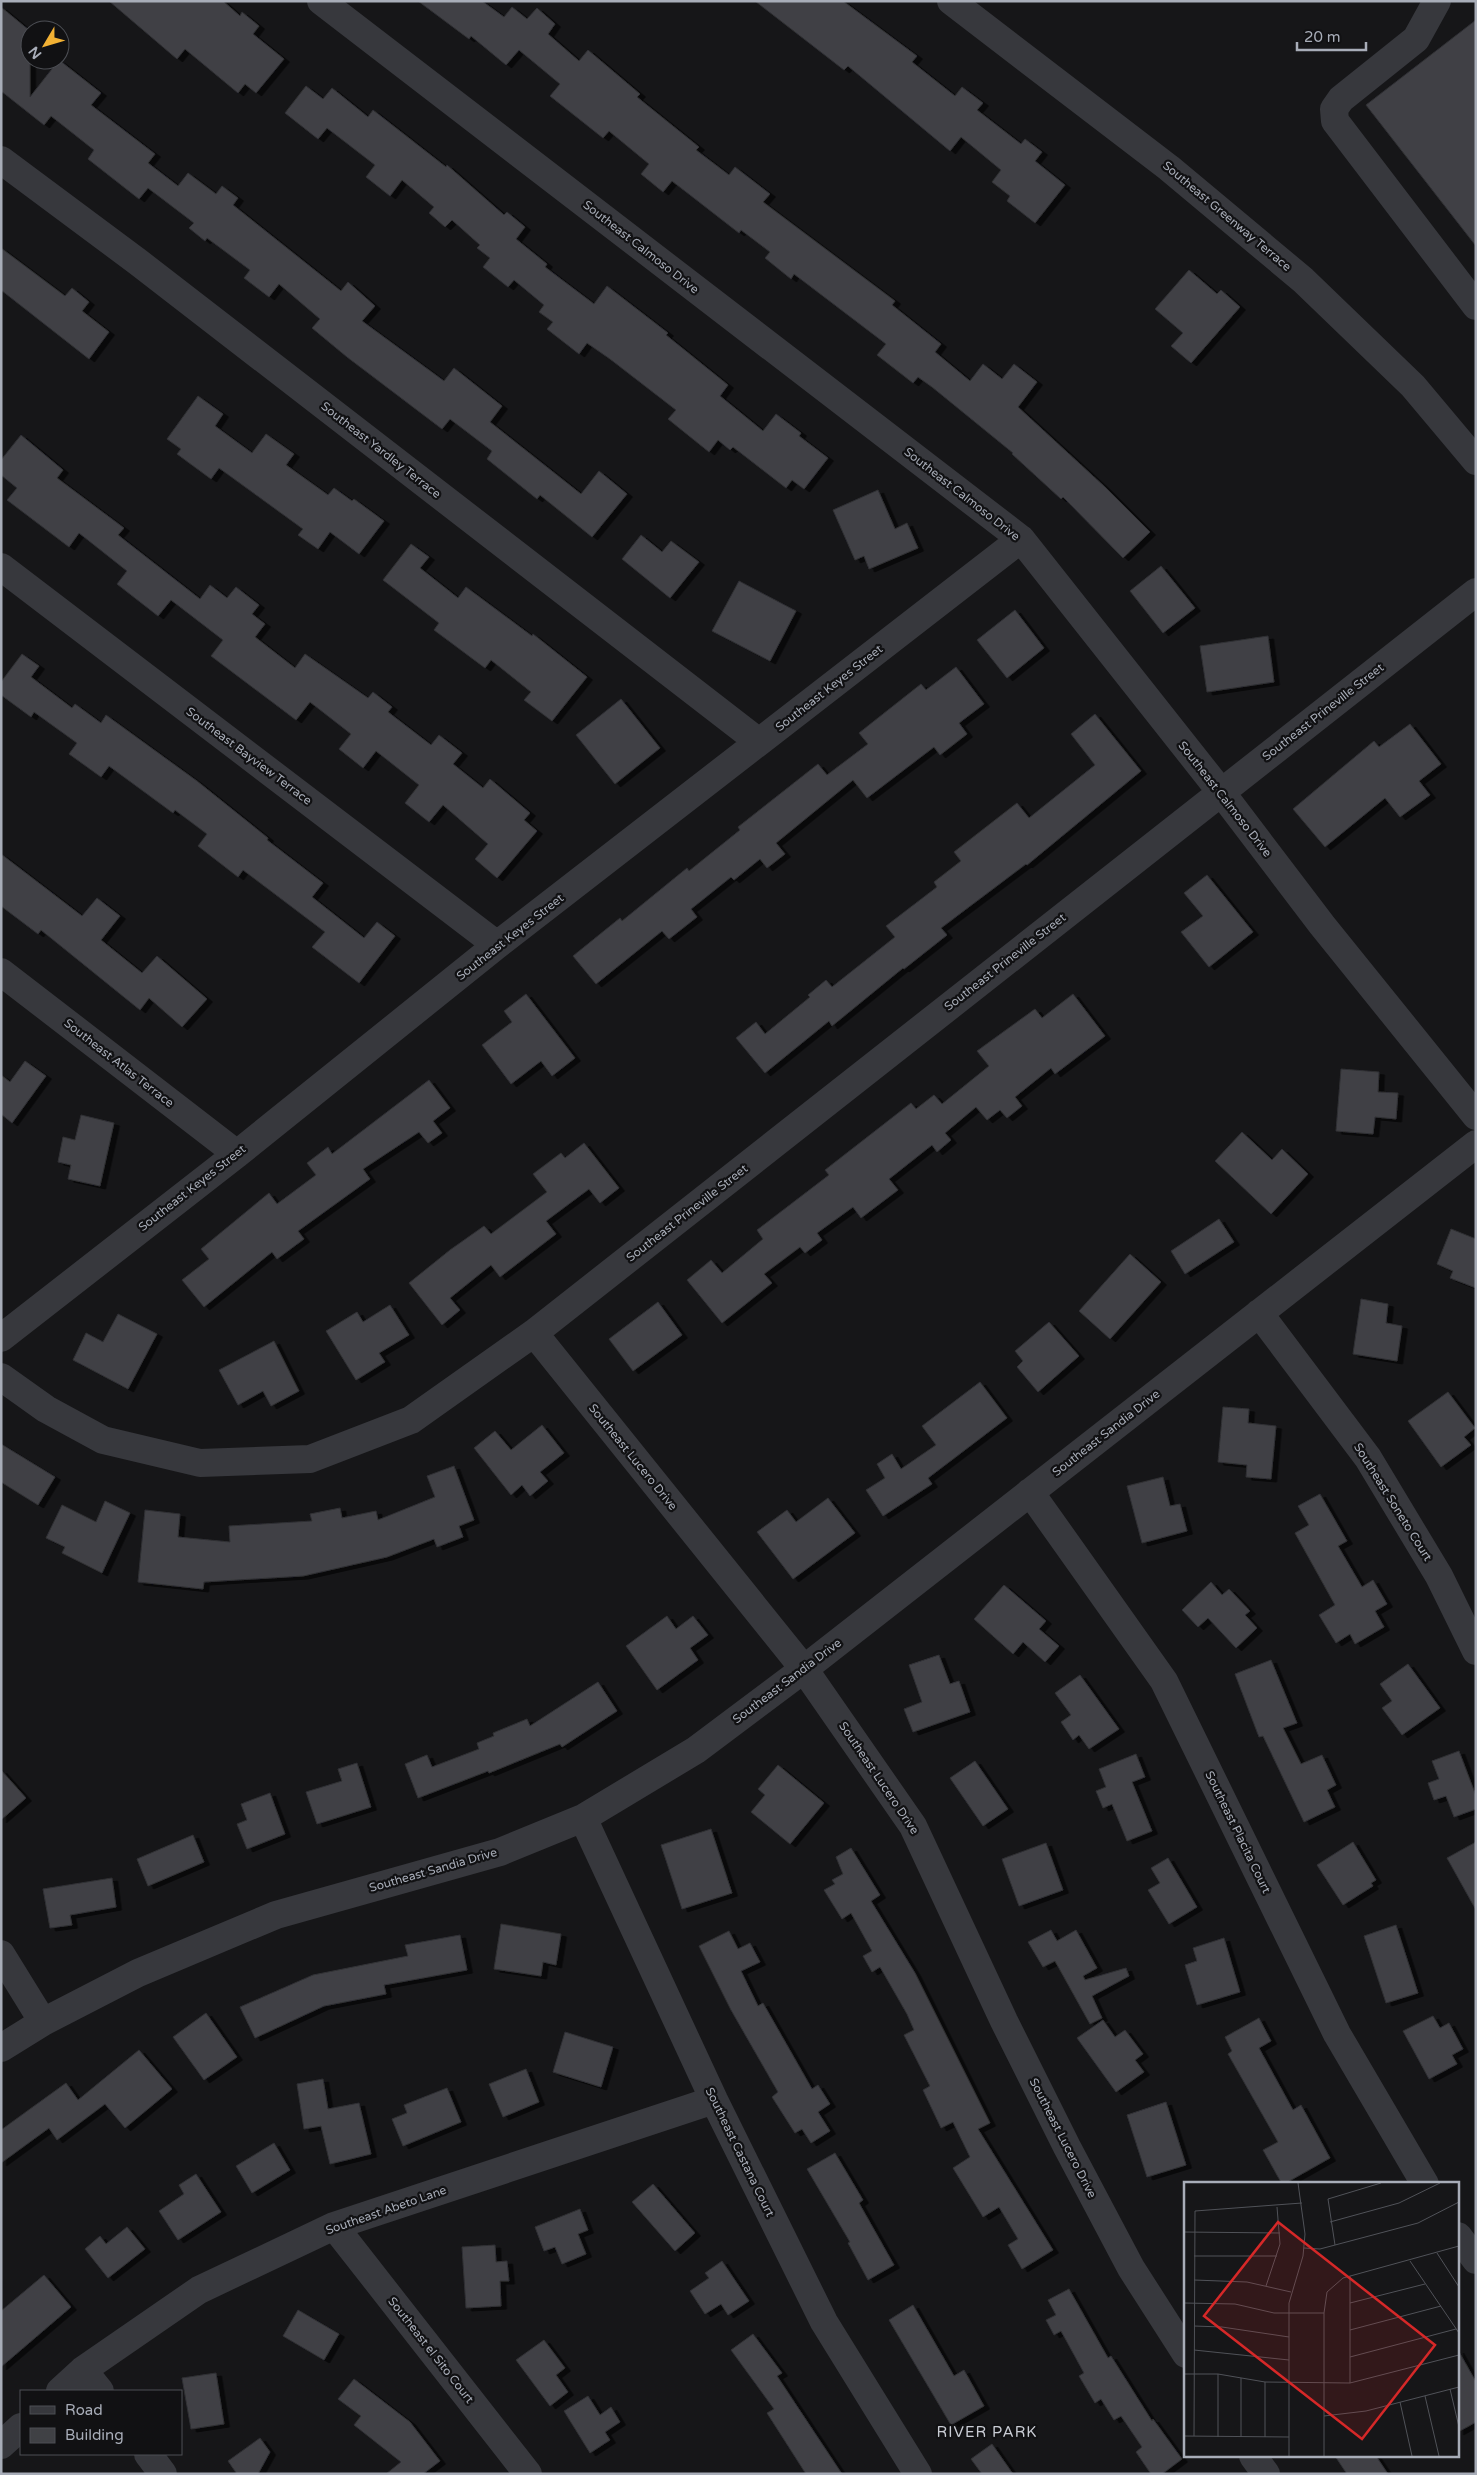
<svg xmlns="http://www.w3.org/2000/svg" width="1477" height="2475" viewBox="0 0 1477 2475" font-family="'Varela Round',sans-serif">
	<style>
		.building { fill: #404145; stroke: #303034; filter: url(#shadow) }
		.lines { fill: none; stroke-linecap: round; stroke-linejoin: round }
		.minor { stroke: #37383d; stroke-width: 28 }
		.labels { text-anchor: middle; stroke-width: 4.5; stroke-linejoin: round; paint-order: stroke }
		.street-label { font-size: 12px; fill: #a8adb8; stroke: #111113 }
		.quarter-label { font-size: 15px; letter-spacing: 1px; fill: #c9ccd4; stroke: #111113 }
		.inset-road { fill: none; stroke: #505258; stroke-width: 1 }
		.view { fill: #d62828; fill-opacity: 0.15; stroke: #d62828; stroke-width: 2.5 }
		.inset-edge { fill: none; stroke: #a8adb8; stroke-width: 2.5 }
	</style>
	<defs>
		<filter id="shadow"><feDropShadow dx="5.5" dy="3" stdDeviation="0" flood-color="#0009"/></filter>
	</defs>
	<rect width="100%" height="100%" fill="#161618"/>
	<!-- building -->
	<path class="building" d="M109 1H223L240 16 242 12 259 26 253 34 284 59 256 93 245 84 238 93 185 49 177 59Z
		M418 1H482L504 17 512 7 527 19 537 8 555 24 548 34 579 61 588 50 640 94 637 97 699 147 696 150 729 175 735 167 770 194 763 202 895 301 892 305 941 344 935 352 970 381 983 364 1002 379 1014 364 1037 382 1018 407 1105 487 1150 532 1123 558 1063 497 1061 499 1012 454 1013 453 932 387 918 377 913 383 877 355 886 344 794 274 791 279 765 258 770 252 741 230 739 233 672 181 663 192 641 174 649 164 609 131 603 138 550 96 560 84 519 50 506 65 471 36 469 39Z
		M755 1H843L917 56 912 62 955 96 962 87 983 103 977 110 1021 144 1025 139 1042 152 1035 161 1065 185 1035 223 1007 201 1010 196 992 182 1001 170 961 137 950 151 848 66 844 70Z
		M1 7 30 31V97L59 60 101 93 91 105 155 154 148 163 178 186 188 173 216 194 222 186 238 198 233 205 341 291 348 282 375 306 362 321 444 381 454 368 502 406 490 422 581 494 599 471 627 494 592 537 540 495 537 499 487 459 492 451 450 419 442 429 347 357 312 328 320 319 279 284 269 297 244 278 250 270 207 238 205 241 189 228 194 223 148 188 139 199 88 159 94 150 51 116 44 125 1 91Z
		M1476 20V246L1366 105Z
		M306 86 323 99 332 88 368 117 373 110 446 167 447 165 504 215 507 212 525 227 516 239 547 264 545 267 594 304 607 286 668 333 666 335 728 385 720 396 763 431 776 414 801 433 799 436 828 458 804 489 792 480 786 488 733 447 730 450 718 440 709 452 668 419 676 410 610 359 587 343 579 354 547 329 553 322 539 312 544 305 514 280 508 287 483 267 490 258 477 248 480 245 452 220 445 227 429 213 434 207 402 180 390 196 366 177 375 165 327 128 318 139 285 113Z
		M1 248 65 296 72 288 89 302 82 311 109 332 89 359 1 290Z
		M1189 270 1217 294 1221 290 1240 307 1191 363 1171 346 1183 333 1155 309Z
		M198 396 223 414 215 426 252 453 266 434 294 454 286 465 328 495 334 488 352 501 354 499 384 521 359 554 330 532 318 549 298 535 303 529 219 468 211 479 177 454 181 449 167 439Z
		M21 435 63 470 57 478 124 528 118 535 200 599 210 585 227 598 236 587 259 605 252 614 265 624 255 637 295 668 305 654 368 698 373 692 392 707 388 712 431 745 439 735 462 753 453 764 483 788 490 779 530 813 524 820 537 831 497 878 475 859 488 844 443 805 429 822 405 803 419 785 376 751 363 768 339 749 351 734 310 702 296 720 211 656 223 640 171 600 158 616 117 584 127 571 79 533 69 547 7 500 17 488 1 475V460Z
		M878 490 895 529 907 523 918 548 869 569 864 556 855 560 833 510Z
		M641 535 662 552 671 541 699 562 670 598 622 559Z
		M411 544 429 557 420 568 458 598 466 587 532 636 533 634 587 677 552 721 524 700 531 692 491 660 485 668 434 630 439 623 383 580Z
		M1161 566 1195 608 1163 633 1130 591Z
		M739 581 796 611 770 661 712 631Z
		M1015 610 1044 648 1007 678 977 640Z
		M1268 636 1274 682 1207 692 1200 646Z
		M22 654 39 666 31 677 72 708 75 704 101 723 106 715 197 781 268 838 267 840 323 883 312 897 364 938 377 922 395 936 359 983 312 947 325 932 243 870 238 877 198 846 207 834 175 810 173 813 109 766 101 777 69 754 77 743 34 712 31 717 1 695V682Z
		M956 667 984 704 959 723 967 734 940 755 934 747 867 798 853 780 776 843 785 854 767 868 760 859 734 880 731 877 691 909 697 917 669 939 662 931 596 984 573 956 620 918 622 921 687 868 689 871 740 830 738 827 818 764 827 775 868 744 859 733 921 684 926 690Z
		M621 699 660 748 615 784 576 735Z
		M1095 714 1141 771 1027 865 1026 864 941 928 947 935 904 969 903 968 832 1026 829 1021 765 1073 736 1038 756 1022 765 1034 810 997 808 995 826 980 832 987 895 937 886 926 937 887 934 882 961 861 954 852 1017 803 1029 818 1095 765 1071 734Z
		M1410 724 1441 764 1419 781 1430 795 1400 817 1385 798 1325 847 1293 809 1374 741 1379 747Z
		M1 854 82 916 97 898 120 916 101 940 142 973 157 956 207 999 182 1027 149 998 140 1010 41 930 38 934 1 906Z
		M1207 875 1253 932 1209 967 1181 932 1203 916 1184 893Z
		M526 994 575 1058 552 1076 541 1061 511 1084 482 1045 512 1022 504 1011Z
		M1073 994 1105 1036 1055 1074 1051 1068 1015 1097 1022 1106 1007 1118 1000 1110 987 1120 976 1107 945 1133 951 1140 937 1152 932 1145 889 1179 898 1190 861 1218 853 1207 817 1233 822 1240 805 1253 800 1247 764 1274 772 1283 722 1323 687 1280 711 1260 722 1273 763 1239 757 1230 829 1175 825 1170 911 1103 916 1109 934 1095 942 1104 989 1066 977 1051 1035 1009 1042 1018Z
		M25 1061 46 1076 12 1123 1 1114V1075L10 1082Z
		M1341 1069 1379 1072 1378 1092 1398 1093 1396 1119 1375 1117 1373 1134 1336 1131Z
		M429 1080 450 1108 433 1121 442 1133 428 1143 419 1132 363 1169 370 1179 298 1231 304 1239 277 1259 272 1252 204 1307 182 1280 209 1259 201 1249 269 1193 277 1204 316 1175 307 1163 328 1147 332 1154Z
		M81 1115 114 1123 100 1186 68 1179 71 1165 58 1162 63 1137 75 1140Z
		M1242 1132 1272 1160 1282 1149 1308 1174 1271 1214 1215 1161Z
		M584 1143 619 1188 600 1203 589 1189 546 1221 556 1234 500 1277 491 1265 450 1298 460 1310 442 1325 409 1283 450 1250 484 1226 491 1234 547 1192 533 1174 561 1153 565 1158Z
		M1219 1219 1234 1242 1185 1274 1171 1251Z
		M1451 1229 1476 1239V1288L1450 1278 1453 1271 1437 1264Z
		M1130 1254 1161 1282 1110 1339 1079 1311Z
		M1361 1299 1388 1304 1386 1323 1402 1326 1397 1361 1353 1354Z
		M658 1302 682 1335 633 1371 609 1339Z
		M390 1305 409 1335 379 1353 385 1362 356 1380 326 1331 357 1312 363 1322Z
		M118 1314 157 1334 128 1389 73 1360 86 1333 103 1342Z
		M1049 1322 1079 1356 1038 1392 1017 1367 1023 1361 1015 1351Z
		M274 1341 299 1391 271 1406 263 1391 238 1405 219 1370Z
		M980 1382 1007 1418 928 1478 932 1484 883 1516 866 1490 885 1478 877 1464 892 1454 901 1469 936 1445 922 1426Z
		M1448 1392 1475 1428 1464 1437 1471 1445 1441 1467 1408 1421Z
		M1223 1407 1249 1409 1248 1423 1276 1426 1271 1479 1246 1477 1247 1465 1218 1462Z
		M542 1425 564 1453 540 1472 548 1481 530 1496 522 1485 511 1495 474 1448 495 1431 511 1450Z
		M1 1444 55 1477 38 1505 1 1482Z
		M454 1466 474 1520 459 1526 463 1537 437 1547 434 1539 387 1557 303 1576 204 1582 203 1589 138 1582 145 1510 180 1514 178 1537 230 1542 229 1526 312 1521 310 1514 340 1508 342 1518 376 1511 378 1520 435 1497 427 1476Z
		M1163 1477 1170 1506 1180 1504 1187 1531 1142 1543 1127 1486Z
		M1320 1494 1347 1541 1338 1546 1362 1587 1373 1580 1387 1604 1375 1611 1384 1627 1355 1644 1350 1634 1336 1643 1319 1615 1335 1605 1295 1533 1309 1525 1298 1506Z
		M828 1498 855 1533 793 1579 757 1532 787 1510 796 1522Z
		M105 1501 130 1513 102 1573 62 1553 65 1547 46 1538 62 1505 96 1522Z
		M1211 1582 1222 1595 1229 1589 1250 1611 1245 1615 1257 1628 1236 1648 1208 1618 1198 1627 1182 1610Z
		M1004 1585 1046 1621 1039 1629 1059 1646 1045 1662 1023 1642 1013 1654 974 1619Z
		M667 1616 676 1629 693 1616 708 1635 690 1648 698 1660 657 1690 626 1646Z
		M939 1655 950 1684 959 1681 970 1712 913 1732 904 1709 922 1702 909 1665Z
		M1271 1660 1297 1723 1283 1728 1301 1764 1322 1755 1336 1785 1327 1790 1335 1807 1304 1822 1263 1736 1259 1737 1235 1674Z
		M1408 1664 1440 1708 1402 1735 1382 1708 1392 1701 1380 1684Z
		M1080 1675 1119 1729 1089 1749 1079 1735 1073 1740 1061 1722 1071 1715 1055 1693Z
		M598 1682 617 1711 562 1747 560 1744 489 1773 488 1771 418 1798 405 1764 427 1755 432 1767 479 1749 477 1743 494 1736 493 1733 527 1719 530 1726Z
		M1459 1751 1476 1796V1809L1454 1817 1446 1796 1434 1800 1428 1783 1439 1779 1432 1761Z
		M1136 1754 1145 1777 1132 1782 1152 1831 1127 1841 1112 1804 1103 1808 1096 1791 1106 1787 1099 1769Z
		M975 1761 1008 1809 983 1826 950 1778Z
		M357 1763 371 1807 317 1824 306 1792 342 1781 338 1769Z
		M778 1765 824 1803 790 1844 751 1812 765 1795 758 1789Z
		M1 1770 26 1798 1 1820Z
		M270 1793 285 1834 247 1849 237 1824 247 1820 241 1804Z
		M711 1829 732 1893 682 1909 661 1845Z
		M193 1835 204 1862 148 1886 137 1859Z
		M1353 1842 1376 1880 1371 1883 1373 1886 1343 1905 1317 1865Z
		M1476 1842V1910L1447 1858Z
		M1046 1843 1063 1890 1019 1906 1002 1859Z
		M851 1848 880 1895 871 1901 915 1973 990 2123 978 2129 1053 2250 1022 2269 1008 2245 1018 2239 999 2207 983 2217 953 2168 970 2157 953 2122 941 2128 923 2090 930 2086 904 2035 914 2030 907 2014 880 1967 872 1972 863 1956 872 1951 851 1913 842 1919 824 1890 835 1884 832 1880 843 1874 836 1857Z
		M1168 1858 1197 1907 1169 1924 1148 1890 1160 1883 1151 1868Z
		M112 1878 116 1907 70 1915 72 1925 50 1928 43 1889Z
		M501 1924 561 1934 556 1965 543 1962 541 1976 494 1969Z
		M1396 1925 1418 1993 1386 2003 1364 1936Z
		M1051 1930 1057 1941 1076 1930 1097 1968 1083 1976 1085 1980 1126 1968 1129 1976 1092 1996 1102 2018 1090 2024 1055 1961 1043 1967 1028 1942Z
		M729 1931 738 1949 750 1943 760 1962 741 1971 758 2006 763 2003 812 2089 818 2085 830 2104 818 2112 830 2131 811 2143 802 2129 795 2133 772 2097 778 2092 731 2010 699 1946Z
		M460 1935 467 1970 384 1985 386 1994 324 2006 255 2038 240 2007 313 1975 408 1956 405 1945Z
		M1224 1938 1240 1992 1197 2005 1185 1965 1197 1961 1193 1948Z
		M206 2013 237 2057 204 2080 173 2037Z
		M1433 2016 1440 2028 1449 2023 1463 2049 1452 2055 1457 2064 1429 2079 1403 2031Z
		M1259 2018 1271 2041 1259 2048 1293 2110 1301 2105 1330 2158 1284 2184H1282L1263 2150 1278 2142 1228 2054 1232 2051 1225 2037Z
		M1103 2020 1115 2037 1125 2030 1143 2054 1135 2060 1144 2072 1116 2092 1077 2038Z
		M565 2032 613 2047 601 2087 553 2072Z
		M139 2050 172 2089 125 2128 105 2104 57 2140 49 2128 1 2163V2130L66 2083 78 2100Z
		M526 2069 539 2102 503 2117 489 2084Z
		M323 2079 328 2109 359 2103 371 2154 330 2164 321 2126 304 2129 297 2084Z
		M447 2088 461 2122 403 2146 392 2119 407 2113 404 2105Z
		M1166 2102 1186 2165 1147 2177 1127 2115Z
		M274 2143 290 2170 252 2193 236 2166Z
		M835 2153 863 2200 859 2203 894 2265 868 2280 848 2243 850 2242 807 2169Z
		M196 2174 221 2212 178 2240 159 2211 184 2194 179 2185Z
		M653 2184 695 2233 675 2251 632 2202Z
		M580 2209 588 2230 578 2234 586 2254 562 2264 555 2247 544 2251 535 2227Z
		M127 2227 145 2249 108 2278 85 2249 100 2236 106 2244Z
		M495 2245 496 2262 507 2261 509 2281H500L501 2306 466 2308 462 2247Z
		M722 2261 749 2301 728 2315 721 2304 705 2314 690 2291 709 2278 705 2273Z
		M44 2275 71 2307 1 2367V2311Z
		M1069 2289 1108 2358 1111 2356 1152 2421 1153 2419 1182 2459 1162 2474H1151L1136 2452 1142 2447 1121 2416 1114 2420 1101 2399 1095 2403 1079 2376 1084 2373 1061 2331 1054 2335 1046 2320 1056 2315 1048 2300Z
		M913 2305 954 2376 964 2370 984 2406 951 2425 889 2320Z
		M298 2310 339 2334 324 2360 283 2336Z
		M753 2334 782 2373 777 2376 842 2474H806L767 2413 774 2409 731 2350Z
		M544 2340 565 2368 556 2375 568 2392 550 2406 516 2360Z
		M1458 2350 1476 2382V2422L1458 2432Z
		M216 2373 224 2424 191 2429 182 2378Z
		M354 2379 410 2422 440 2461 423 2474H386L401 2462 354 2425 361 2416 338 2399Z
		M588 2396 600 2415 611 2407 620 2422 605 2432 610 2440 590 2453 564 2411Z
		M260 2438 270 2452 258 2474H237L228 2461Z
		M992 2444 1013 2474H982L971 2459Z
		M1335 2456H1376L1388 2474H1347Z"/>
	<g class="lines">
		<!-- minor -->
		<path class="minor" d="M321 1 1021 539 1221 792 1322 925 1476 1116
			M951 1 1169 168 1303 280 1413 386 1476 461
			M1437 1 1416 39 1341 99 1334 109 1335 121 1476 306
			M1 160 138 262 759 742
			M1 567 497 945
			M1 972 237 1154
			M1259 1313 1368 1458 1439 1576 1476 1651
			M534 1333 804 1669 913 1826 1004 2021 1067 2147 1131 2268 1186 2354
			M1 1338 237 1154 497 945 1021 539
			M1 1377 46 1409 103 1440 200 1463 310 1459 411 1420 534 1333 1476 592
			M1030 1492 1164 1681 1337 2034 1425 2184
			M583 1818 714 2100 824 2322 918 2474
			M1 1954 43 2022
			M1 2048 43 2022 138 1973 276 1915 500 1852 583 1818 696 1750 804 1669 1476 1144
			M334 2226 528 2474
			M1458 2236 1476 2260
			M83 2370 100 2391
			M60 2391 83 2370 199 2290 334 2226 714 2100
			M1 2445 21 2427
			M148 2454 163 2474
			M1253 2456 1266 2474"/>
	</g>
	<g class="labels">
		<!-- street labels -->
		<g class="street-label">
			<text transform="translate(1227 216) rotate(40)" y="4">Southeast Greenway Terrace</text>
			<text transform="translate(641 247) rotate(38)" y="4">Southeast Calmoso Drive</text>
			<text transform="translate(381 450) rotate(38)" y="4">Southeast Yardley Terrace</text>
			<text transform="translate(962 494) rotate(38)" y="4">Southeast Calmoso Drive</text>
			<text transform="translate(829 688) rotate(-38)" y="4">Southeast Keyes Street</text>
			<text transform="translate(1323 712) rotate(-38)" y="4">Southeast Prineville Street</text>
			<text transform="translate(249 756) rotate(37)" y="4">Southeast Bayview Terrace</text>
			<text transform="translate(1225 799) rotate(52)" y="4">Southeast Calmoso Drive</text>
			<text transform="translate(510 937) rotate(-38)" y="4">Southeast Keyes Street</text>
			<text transform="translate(1005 962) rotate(-38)" y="4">Southeast Prineville Street</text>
			<text transform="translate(119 1063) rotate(38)" y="4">Southeast Atlas Terrace</text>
			<text transform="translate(192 1188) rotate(-38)" y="4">Southeast Keyes Street</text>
			<text transform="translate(687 1213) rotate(-38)" y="4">Southeast Prineville Street</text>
			<text transform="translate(1106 1433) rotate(-38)" y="4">Southeast Sandia Drive</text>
			<text transform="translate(633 1457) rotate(51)" y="4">Southeast Lucero Drive</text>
			<text transform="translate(1393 1502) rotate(58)" y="4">Southeast Soneto Court</text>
			<text transform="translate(787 1681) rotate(-37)" y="4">Southeast Sandia Drive</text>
			<text transform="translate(879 1778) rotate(56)" y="4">Southeast Lucero Drive</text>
			<text transform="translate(1238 1832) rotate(64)" y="4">Southeast Placita Court</text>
			<text transform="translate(433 1870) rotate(-16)" y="4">Southeast Sandia Drive</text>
			<text transform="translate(1063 2138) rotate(63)" y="4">Southeast Lucero Drive</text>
			<text transform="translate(740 2152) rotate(64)" y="4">Southeast Castana Court</text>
			<text transform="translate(386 2210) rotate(-19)" y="4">Southeast Abeto Lane</text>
			<text transform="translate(431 2350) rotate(52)" y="4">Southeast el Sito Court</text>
		</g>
		<!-- quarter labels -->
		<g class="quarter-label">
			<text x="987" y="2437">RIVER PARK</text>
		</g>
	</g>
	<!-- overview -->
	<g transform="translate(1184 2182)">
		<rect width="275" height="275" fill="#161618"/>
		<path class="inset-road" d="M146 40 215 21 256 1M0 50 96 51M151 63 144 17 197 1M120 66 136 67 234 41 275 20M253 71 275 105M10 74H93M226 79 275 151M166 94V201M10 98 63 100 107 110M82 104 96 62 93 25M0 121 51 122 90 131H140M166 121 241 102M10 144 38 145 105 155M166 148 257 124M10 168 105 178M166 175 272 147M0 192H34L81 200 166 201 275 173M34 192V255M81 200V255M266 207 275 245M241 214 255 274M216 220 228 274M140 234 182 229 275 205M0 254 105 255M10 254 11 29 118 21M57 255V196M105 274V121L119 74 121 52 114 1M140 274V131L143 110 159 96 275 64"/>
		<path class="view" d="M94 40 251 163 178 257 20 134Z"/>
		<rect width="275" height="275" class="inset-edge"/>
	</g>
	<!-- border -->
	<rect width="1477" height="2475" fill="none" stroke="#a8adb8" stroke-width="5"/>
	<!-- legend -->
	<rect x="20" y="2390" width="162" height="65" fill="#111113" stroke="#4d4f55"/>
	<rect x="30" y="2406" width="25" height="8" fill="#37383d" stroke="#4d4f55"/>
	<text x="65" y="2415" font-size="15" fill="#a8adb8">Road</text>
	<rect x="30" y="2428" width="25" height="15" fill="#404145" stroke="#4d4f55"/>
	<text x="65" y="2440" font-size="15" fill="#a8adb8">Building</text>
	<!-- north arrow -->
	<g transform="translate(45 45) rotate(232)"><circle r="24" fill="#111113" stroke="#4d4f55"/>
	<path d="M0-4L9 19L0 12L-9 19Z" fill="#f2b134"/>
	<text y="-8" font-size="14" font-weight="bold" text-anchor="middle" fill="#a8adb8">N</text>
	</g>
	<!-- scale -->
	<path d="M1297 42v8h69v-8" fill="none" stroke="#a8adb8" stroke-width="2.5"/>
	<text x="1304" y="42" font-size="15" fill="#a8adb8" stroke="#111113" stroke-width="4" paint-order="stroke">20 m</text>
</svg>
